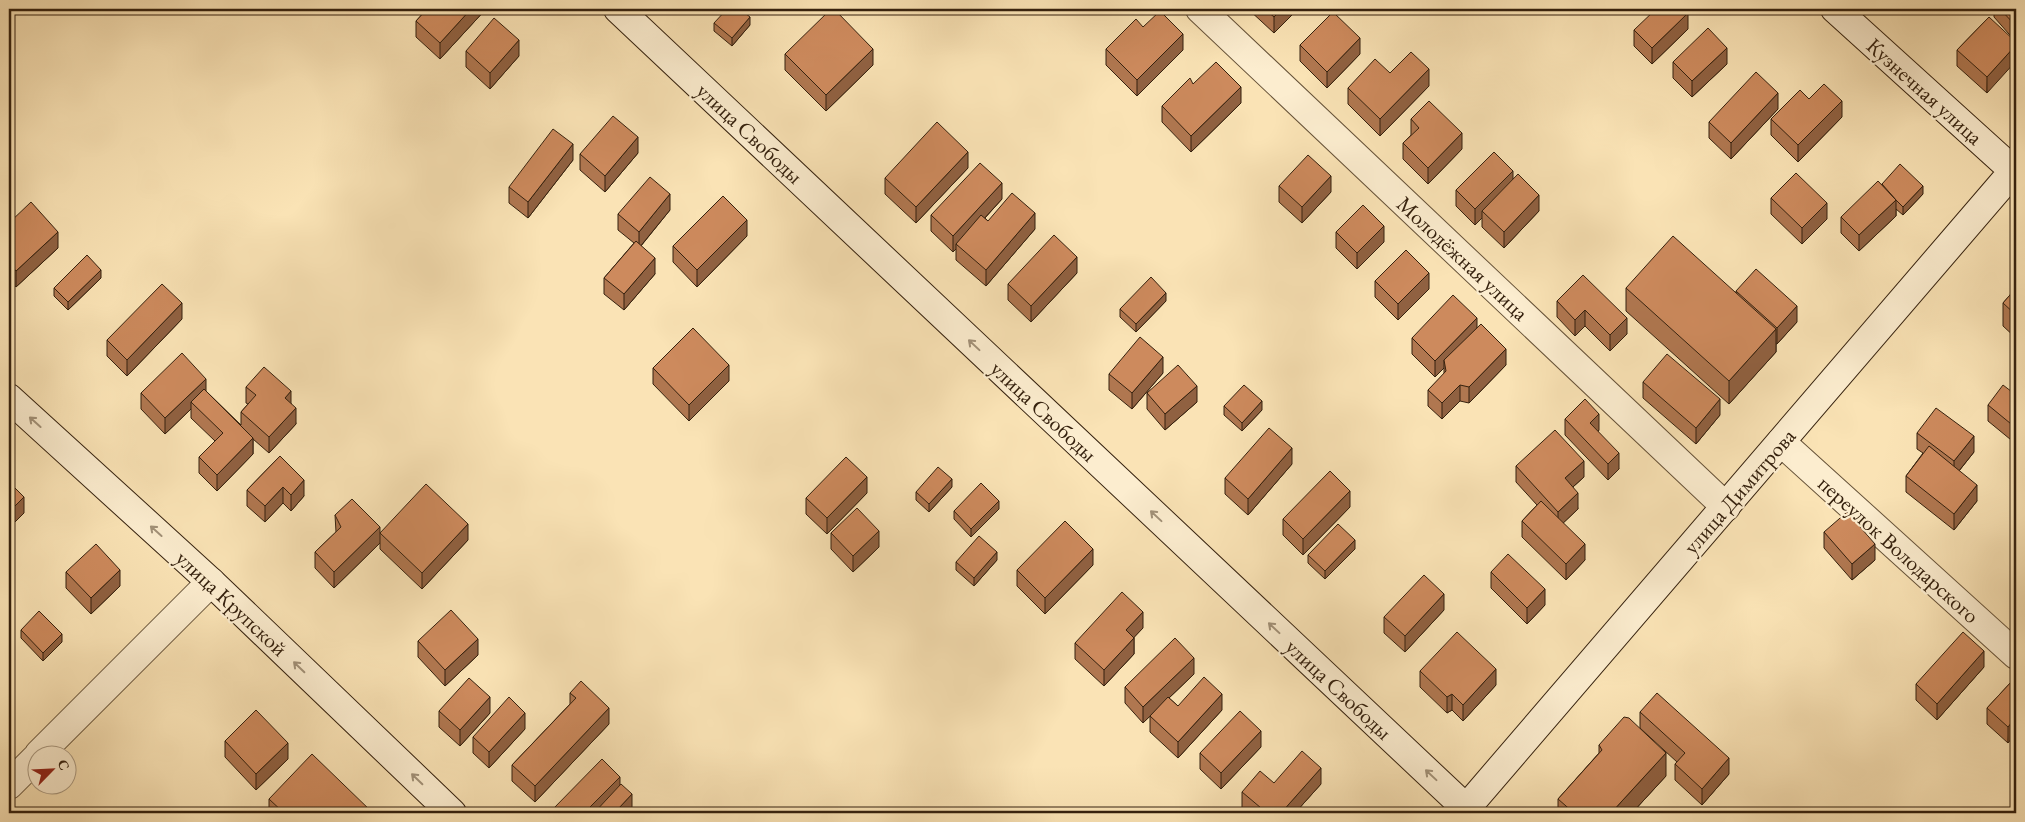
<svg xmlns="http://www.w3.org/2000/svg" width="2025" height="822" viewBox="0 0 2025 822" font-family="'EB Garamond',serif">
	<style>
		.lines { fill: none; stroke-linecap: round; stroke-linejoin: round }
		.street-casing { stroke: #665238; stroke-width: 30 }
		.secondary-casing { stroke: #35210e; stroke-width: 30 }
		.street { stroke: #fcedcf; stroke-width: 28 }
		.secondary { stroke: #fcedcf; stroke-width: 28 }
		.wall { fill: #b07750; stroke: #35210e }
		.shaded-wall { fill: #906141; stroke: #35210e }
		.building { fill: #cd8a5d; stroke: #35210e }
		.oneway { stroke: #a29178 }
		.labels { text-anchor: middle; stroke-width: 4.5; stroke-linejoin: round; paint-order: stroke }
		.street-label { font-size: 22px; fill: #35210e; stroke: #fcedcf }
	</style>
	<rect width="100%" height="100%" fill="#fae3b5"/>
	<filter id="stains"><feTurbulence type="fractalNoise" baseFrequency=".004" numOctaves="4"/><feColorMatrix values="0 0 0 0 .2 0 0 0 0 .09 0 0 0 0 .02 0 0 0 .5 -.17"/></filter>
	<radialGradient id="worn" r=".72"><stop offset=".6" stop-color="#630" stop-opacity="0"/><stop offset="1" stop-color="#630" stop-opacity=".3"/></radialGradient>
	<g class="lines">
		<defs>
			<path id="street" d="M1200 9 1726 507
				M1781 442 2016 655
				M39 754 211 582
				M9 785 38 756"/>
			<path id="secondary" d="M618 9 1471 813
				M1835 9 2016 173
				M9 398 211 582 452 813
				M1462 813 2016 168"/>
		</defs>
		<!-- street casing -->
		<use href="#street" class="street-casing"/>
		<!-- secondary casing -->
		<use href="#secondary" class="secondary-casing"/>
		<!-- street -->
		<use href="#street" class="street"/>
		<!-- secondary -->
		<use href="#secondary" class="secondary"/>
	</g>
	<!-- wall -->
	<path class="wall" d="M427 9H486L440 59 416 37V21Z
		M1248 9H1298L1274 33Z
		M1994 9H2016V42L1994 17Z
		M1989 17 1987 93 1957 66V50Z
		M714 23 750 25 732 46 714 31Z
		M1143 27 1183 50 1137 96 1106 65V49Z
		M1688 29 1652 64 1634 46V30Z
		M1300 45 1360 54 1327 88 1300 61Z
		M466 51 519 56 490 89 466 67Z
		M785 54 873 65 826 111 785 70Z
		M1673 62 1727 64 1692 97 1673 78Z
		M1390 73 1429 86 1380 136 1348 104V88Z
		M1809 99 1842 117 1798 162 1771 135V119Z
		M1241 103 1191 152 1162 122V106Z
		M1778 109 1731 159 1709 138V122Z
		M1411 119 1462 149 1428 184 1403 159V143L1411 135Z
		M638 153 605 192 580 170V154Z
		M573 160 528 218 509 203V187Z
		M968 168 916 223 885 194V178Z
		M1513 178 1539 211 1504 248 1482 227V218L1475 225 1456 206V190Z
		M1882 184 1923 194 1903 215 1896 209V216L1859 251 1841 233V217Z
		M1279 186 1331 192 1302 223 1279 202Z
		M1771 198 1827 219 1802 244 1771 214Z
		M1002 199 985 218 988 221 1035 229 986 286 956 260V249L953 252 931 231V215Z
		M670 210 641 246 655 274 624 310 604 294V278L634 243 618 230V214Z
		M9 223 58 248 16 287 9 279Z
		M1336 232 1384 242 1357 269 1336 248Z
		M747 236 697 287 673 262V246Z
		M1077 273 1031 322 1008 300V284Z
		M1583 275 1627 334 1610 351 1585 326 1575 336 1557 317V301Z
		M101 278 68 310 54 296V288Z
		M1375 281 1429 289 1398 320 1375 297Z
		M1626 288 1736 292 1797 322 1777 344H1776V352L1729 404 1626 311Z
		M2016 288V338L2003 326V303Z
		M1166 301 1136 332 1120 317V309Z
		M182 319 127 376 107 356V340Z
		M1477 328 1506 365 1469 403 1460 401 1442 419 1428 406V390L1444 374V368L1435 377 1412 354V338Z
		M653 368 729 381 689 421 653 384Z
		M1163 373 1132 409 1109 390V374Z
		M1643 382 1720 415 1696 444 1643 398Z
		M246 387 291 403 296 424 269 453 253 439V454L217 491 199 473V457L215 441 191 418V409L165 434 141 409V393L206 391 241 425V412L248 404 246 403Z
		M1147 393 1197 402 1165 430 1147 409Z
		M2016 395V444L1988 421V405Z
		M1224 406 1262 410 1242 431 1224 415Z
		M1565 419 1599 430 1598 432 1619 469 1608 480 1565 435Z
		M1917 433 1974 452 1959 471 1977 501 1954 530 1906 492V476L1923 453 1917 449Z
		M280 456 304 496 291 511 283 503 265 522 247 506V490Z
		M1292 464 1248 515 1225 494V478Z
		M1516 466 1584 477 1573 487 1578 509 1563 523 1585 560 1566 580 1522 537V521L1537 505 1516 482Z
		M952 487 929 512 916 500V492Z
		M867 493 827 534 806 514V498Z
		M1350 507 1303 555 1283 535V519Z
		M999 509 971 537 954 519V511Z
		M335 515 380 533 468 540 422 589 380 549V543L334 588 315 568V552L336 532Z
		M1824 532 1875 560 1852 580 1824 548Z
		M831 533 879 547 853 572 831 549Z
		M1355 549 1325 579 1308 563V555Z
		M997 560 974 586 956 570V562Z
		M1093 565 1045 614 1017 586V570Z
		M66 572 120 586 91 614 66 588Z
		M1491 572 1545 605 1527 624 1491 588Z
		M1444 610 1405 652 1384 633V617Z
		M1143 628 1134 637V654L1104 686 1075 659V643Z
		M21 630 62 642 43 661 21 638Z
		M418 641 478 655 445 686 418 657Z
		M1984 667 1937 720 1916 700V684Z
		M1420 671 1496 685 1463 721 1452 710 1447 713 1420 687Z
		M1194 674 1169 698 1178 706 1222 710 1178 758 1150 732V716L1154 712 1143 723 1125 703V687Z
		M2012 681 2008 743 1987 724V708Z
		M570 693 609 724 535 802 512 781V765L570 704Z
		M439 711 490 713 460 746 439 727Z
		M1640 712 1729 774 1702 805 1675 780V764L1677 762 1640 728Z
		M525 729 489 768 473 753V737Z
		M225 741 288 759 256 790 225 757Z
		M1599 745 1666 776 1632 813H1558V799L1599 753Z
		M1261 747 1221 789 1200 769V753Z
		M1274 783 1321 784 1295 813H1248L1242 808V792Z
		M620 785 632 810 628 813H553V809Z
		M269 799 373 813H269Z"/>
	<!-- shaded-wall -->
	<path class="shaded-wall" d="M471 9H486L440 59V43Z
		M1282 9H1298L1274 33V17Z
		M1688 13V29L1652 64V48Z
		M750 17V25L732 46V38Z
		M1183 34V50L1137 96V80Z
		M1360 38V54L1327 88V72Z
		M519 40V56L490 89V73Z
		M2016 45V61L1987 93V77Z
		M1727 48V64L1692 97V81Z
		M873 49V65L826 111V95Z
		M1429 69V86L1380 136V119Z
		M1241 87V103L1191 152V136Z
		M1778 93V109L1731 159V143Z
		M1842 101V117L1798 162V145Z
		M1462 133V149L1428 184V168Z
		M638 137V153L605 192V176Z
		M573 144V160L528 218V202Z
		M968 152V168L916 223V207Z
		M1513 171V187L1482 211V218L1475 225V209Z
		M1331 176V192L1302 223V207Z
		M1002 183V199L959 246 956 244V249L953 252V236Z
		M1923 186V194L1903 215V207Z
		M670 194V210L639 248V232Z
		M1539 195V211L1504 248V232Z
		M1896 200V216L1859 251V235Z
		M1827 203V219L1802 244V228Z
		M1035 213V229L986 286V270Z
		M747 220V236L697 287V270Z
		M1384 226V242L1357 269V253Z
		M58 232V248L16 287V271Z
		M1077 257V273L1031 322V306Z
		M655 258V274L624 310V294Z
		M101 270V278L68 310V302Z
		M1429 273V289L1398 320V304Z
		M1166 293V301L1136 332V324Z
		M182 303V319L127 376V360Z
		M1797 306V322L1777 344V328Z
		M1585 310V326L1575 336V320Z
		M1477 318V334L1444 360V368L1435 377V361Z
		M1627 318V334L1610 351V335Z
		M1776 329V352L1729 404V381Z
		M1506 349V365L1469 403V387Z
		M1163 357V373L1132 409V393Z
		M729 365V381L689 421V405Z
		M206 379V395L191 402V409L165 434V418Z
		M1460 385V401L1442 419V403Z
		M1197 386V402L1165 430V414Z
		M291 391V407L285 398Z
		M1720 399V415L1696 444V428Z
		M1262 401V410L1242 431V423Z
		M296 408V424L269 453V437Z
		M1599 414V430L1590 439V423Z
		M1974 436V452L1954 477V461Z
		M253 438V454L217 491V475Z
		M1292 448V464L1248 515V499Z
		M1619 453V469L1608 480V464Z
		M1584 461V477L1565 494V478Z
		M867 477V493L827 534V518Z
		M952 479V487L929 512V504Z
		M304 480V496L291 511V495Z
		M1977 485V501L1954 530V514Z
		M283 487V503L265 522V506Z
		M1350 491V507L1303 555V539Z
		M1578 493V509L1558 528V512Z
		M24 497V513L9 528V512Z
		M999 501V509L971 537V529Z
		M468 524V540L422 589V573Z
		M380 527V543L334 588V572Z
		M879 531V547L853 572V556Z
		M1355 540V549L1325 579V571Z
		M1585 544V560L1566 580V564Z
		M1875 544V560L1852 580V564Z
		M1093 549V565L1045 614V598Z
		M997 552V560L974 586V578Z
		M120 570V586L91 614V598Z
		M1545 589V605L1527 624V608Z
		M1444 594V610L1405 652V636Z
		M1143 612V628L1126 646V630Z
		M62 634V642L43 661V653Z
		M1134 638V654L1104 686V670Z
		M478 639V655L445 686V670Z
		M1984 651V667L1937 720V704Z
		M1194 658V674L1143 723V707Z
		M1496 669V685L1463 721V705Z
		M1222 694V710L1178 758V742Z
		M1452 694V710L1447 713V697Z
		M490 697V713L460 746V730Z
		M609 708V724L535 802V786Z
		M525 713V729L489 768V752Z
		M2016 717V733L2008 743V727Z
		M1261 731V747L1221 789V773Z
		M288 743V759L256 790V774Z
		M1666 753V776L1632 813H1611Z
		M1729 758V774L1702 805V789Z
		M1321 768V784L1295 813H1281Z
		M620 777V793L599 813H584Z
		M632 794V810L628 813H618V809Z"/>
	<!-- building -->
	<path class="building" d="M427 9H471L440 43 416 21Z
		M727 9H740L750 17 732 38 714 23Z
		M831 9H834L873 49 826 95 785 54Z
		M1265 9H1282L1274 17Z
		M1656 9H1685L1688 13 1652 48 1634 30Z
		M2000 9H2016V26Z
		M1160 11 1183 34 1137 80 1106 49 1136 19 1143 27Z
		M1333 12 1360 38 1327 72 1300 45Z
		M1989 17 2016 42V45L1987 77 1957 50Z
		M494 18 519 40 490 73 466 51Z
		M1708 28 1727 48 1692 81 1673 62Z
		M1411 52 1429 69 1380 119 1348 88 1375 59 1390 73Z
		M1216 62 1241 87 1191 136 1162 106 1190 78 1193 84Z
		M1756 72 1778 93 1731 143 1709 122Z
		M1824 84 1842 101 1798 145 1771 119 1800 90 1809 99Z
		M1429 101 1462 133 1428 168 1403 143 1419 128 1411 119Z
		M613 116 638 137 605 176 580 154Z
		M937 122 968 152 916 207 885 178Z
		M553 129 573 144 528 202 509 187Z
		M1494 152 1513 171 1475 209 1456 190Z
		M1308 155 1331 176 1302 207 1279 186Z
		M980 163 1002 183 953 236 931 215Z
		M1900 164 1923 186 1903 207 1896 200 1882 184Z
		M1796 173 1827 203 1802 228 1771 198Z
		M1518 174 1539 195 1504 232 1482 211Z
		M650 177 670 194 639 232 618 214Z
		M1878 181 1896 200 1859 235 1841 217Z
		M1012 193 1035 213 986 270 956 244 981 215 988 221Z
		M723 196 747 220 697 270 673 246Z
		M31 202 58 232 16 271 9 263V223Z
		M1363 205 1384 226 1357 253 1336 232Z
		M1054 235 1077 257 1031 306 1008 284Z
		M1673 236 1776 329 1729 381 1626 288Z
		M636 241 655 258 624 294 604 278Z
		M1406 250 1429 273 1398 304 1375 281Z
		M87 255 101 270 68 302 54 288Z
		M1756 269 1797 306 1777 328 1736 291Z
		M1583 275 1627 318 1610 335 1585 310 1575 320 1557 301Z
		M1151 277 1166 293 1136 324 1120 309Z
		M162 284 182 303 127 360 107 340Z
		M2016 288V315L2003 303Z
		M1453 295 1477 318 1435 361 1412 338Z
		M1481 324 1506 349 1469 387 1460 385 1442 403 1428 390 1446 371 1444 360Z
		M693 328 729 365 689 405 653 368Z
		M1140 337 1163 357 1132 393 1109 374Z
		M182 353 206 379 165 418 141 393Z
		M1667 354 1720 399 1696 428 1643 382Z
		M1178 365 1197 386 1165 414 1147 393Z
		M264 367 291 391 285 398 296 408 269 437 241 412 256 395 246 387Z
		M1244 385 1262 401 1242 423 1224 406Z
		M2003 385 2016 395V428L1988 405Z
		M204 389 253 438 217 475 199 457 223 433 191 402Z
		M1585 399 1599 414 1590 423 1619 453 1608 464 1565 419Z
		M1936 408 1974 436 1954 461 1917 433Z
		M1269 428 1292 448 1248 499 1225 478Z
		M1555 430 1584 461 1565 478 1578 493 1558 512 1516 466Z
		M1929 446 1977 485 1954 514 1906 476Z
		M280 456 304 480 291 495 283 487 265 506 247 490Z
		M846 457 867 477 827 518 806 498Z
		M938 467 952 479 929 504 916 492Z
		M1330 471 1350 491 1303 539 1283 519Z
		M9 482 24 497 9 512Z
		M981 483 999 501 971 529 954 511Z
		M426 484 468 524 422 573 380 533Z
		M352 499 380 527 334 572 315 552 341 527 335 515Z
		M1541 501 1585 544 1566 564 1522 521Z
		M857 508 879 531 853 556 831 533Z
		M1847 512 1875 544 1852 564 1824 532Z
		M1065 521 1093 549 1045 598 1017 570Z
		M1338 524 1355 540 1325 571 1308 555Z
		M979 536 997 552 974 578 956 562Z
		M96 544 120 570 91 598 66 572Z
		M1508 554 1545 589 1527 608 1491 572Z
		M1424 575 1444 594 1405 636 1384 617Z
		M1122 592 1143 612 1126 630 1134 638 1104 670 1075 643Z
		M451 610 478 639 445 670 418 641Z
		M39 611 62 634 43 653 21 630Z
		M1457 632 1496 669 1463 705 1452 694 1447 697 1420 671Z
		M1963 632 1984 651 1937 704 1916 684Z
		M1175 638 1194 658 1143 707 1125 687Z
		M1204 677 1222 694 1178 742 1150 716 1168 697 1178 706Z
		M469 678 490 697 460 730 439 711Z
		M581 681 609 708 535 786 512 765 576 698 570 693Z
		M2012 681 2016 685V717L2008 727 1987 708Z
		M1657 693 1729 758 1702 789 1675 764 1685 753 1640 712Z
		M509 697 525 713 489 752 473 737Z
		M256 710 288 743 256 774 225 741Z
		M1240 711 1261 731 1221 773 1200 753Z
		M1624 717 1629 718 1666 753 1611 813H1574L1558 799 1602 750 1599 745Z
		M1302 751 1321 768 1281 813H1267L1242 792 1260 771 1274 783Z
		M312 754 373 813H284L269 799Z
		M602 759 620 777 584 813H558L553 809Z
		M621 784 632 794 618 809 623 813H594Z"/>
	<!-- one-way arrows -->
	<defs><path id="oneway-shaft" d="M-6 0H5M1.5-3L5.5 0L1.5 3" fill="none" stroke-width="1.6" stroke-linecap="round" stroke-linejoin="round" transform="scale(1.25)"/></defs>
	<g class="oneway">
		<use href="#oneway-shaft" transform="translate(974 345) rotate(-137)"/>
		<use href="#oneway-shaft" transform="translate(35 422) rotate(-138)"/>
		<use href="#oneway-shaft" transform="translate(1156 516) rotate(-137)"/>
		<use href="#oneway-shaft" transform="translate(156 531) rotate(-138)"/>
		<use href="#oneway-shaft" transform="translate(1274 628) rotate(-137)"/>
		<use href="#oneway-shaft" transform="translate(299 667) rotate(-136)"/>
		<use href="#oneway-shaft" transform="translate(1431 775) rotate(-137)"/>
		<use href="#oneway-shaft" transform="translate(417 779) rotate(-136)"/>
	</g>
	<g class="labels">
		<!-- street labels -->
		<g class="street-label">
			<text transform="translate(1925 91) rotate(42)" y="8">Кузнечная улица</text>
			<text transform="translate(750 133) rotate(43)" y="8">улица Свободы</text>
			<text transform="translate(1463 258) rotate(43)" y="8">Молодёжная улица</text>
			<text transform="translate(1044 411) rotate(43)" y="8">улица Свободы</text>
			<text transform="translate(1739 491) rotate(-49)" y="8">улица Димитрова</text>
			<text transform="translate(1899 549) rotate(42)" y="8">переулок Володарского</text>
			<text transform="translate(232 603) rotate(43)" y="8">улица Крупской</text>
			<text transform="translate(1339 689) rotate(43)" y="8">улица Свободы</text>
		</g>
	</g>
	<!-- margin -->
	<rect width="2025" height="822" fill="none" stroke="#fae3b5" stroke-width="30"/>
	<rect x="10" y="10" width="2005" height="802" fill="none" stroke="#35210e" stroke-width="2.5"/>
	<rect x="15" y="15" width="1995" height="792" fill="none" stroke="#35210e"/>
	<!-- north arrow -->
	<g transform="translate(52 770) rotate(66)"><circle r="24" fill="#fcedcf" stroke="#ac9b82"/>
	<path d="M0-4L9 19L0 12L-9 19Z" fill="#8f2418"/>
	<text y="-8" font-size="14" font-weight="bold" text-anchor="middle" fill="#35210e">С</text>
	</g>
	<rect width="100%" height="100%" filter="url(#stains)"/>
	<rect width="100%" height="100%" fill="url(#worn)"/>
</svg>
